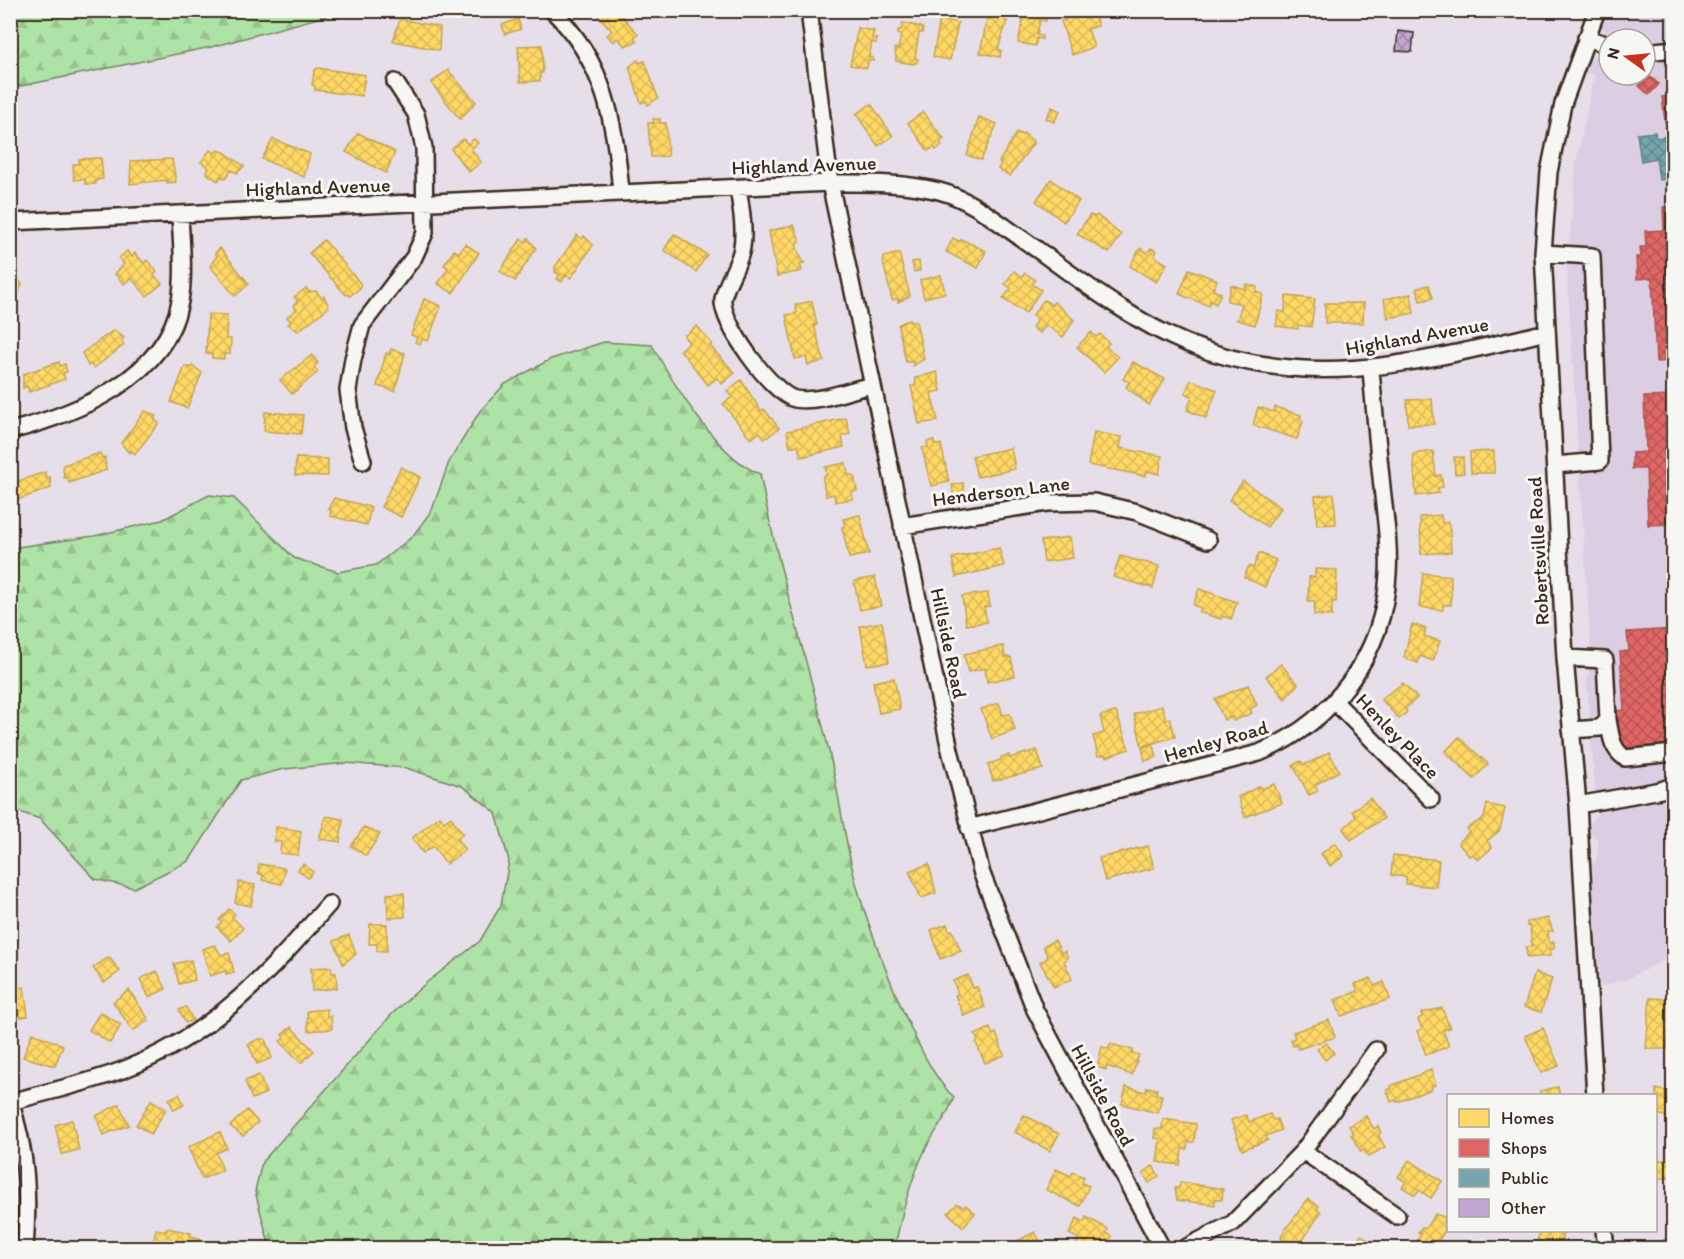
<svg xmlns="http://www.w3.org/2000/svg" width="1684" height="1259" viewBox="0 0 1684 1259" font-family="Itim,sans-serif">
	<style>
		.built { fill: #dbcee3; fill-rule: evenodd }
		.forest { fill: url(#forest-firs); stroke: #748662; stroke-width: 1.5 }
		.homes { fill: url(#homes-cross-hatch); stroke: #c4a450; stroke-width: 1.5 }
		.shops { fill: url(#shops-cross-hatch); stroke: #ae5450; stroke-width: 1.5 }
		.public { fill: url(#public-cross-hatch); stroke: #648084; stroke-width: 1.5 }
		.building { fill: url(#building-cross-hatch); stroke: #3b2a1e; stroke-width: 1.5 }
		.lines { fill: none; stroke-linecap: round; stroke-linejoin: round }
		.minor-casing { stroke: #3b2a1e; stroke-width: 20 }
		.minor { stroke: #f6f6f2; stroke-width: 15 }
		.labels { text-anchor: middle; stroke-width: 6; stroke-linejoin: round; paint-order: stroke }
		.street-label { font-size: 20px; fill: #3b2a1e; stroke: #f6f6f2 }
	</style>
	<defs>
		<pattern id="forest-firs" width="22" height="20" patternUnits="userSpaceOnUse" patternTransform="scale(1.5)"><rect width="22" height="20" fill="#ade3a6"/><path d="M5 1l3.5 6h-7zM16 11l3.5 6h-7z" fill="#96c38e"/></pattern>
		<pattern id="homes-cross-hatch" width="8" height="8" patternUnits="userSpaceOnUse" patternTransform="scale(1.5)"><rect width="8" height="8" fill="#ffd966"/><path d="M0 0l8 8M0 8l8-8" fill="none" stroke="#dbba58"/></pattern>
		<pattern id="shops-cross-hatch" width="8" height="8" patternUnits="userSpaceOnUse" patternTransform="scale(1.5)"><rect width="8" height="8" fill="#e06666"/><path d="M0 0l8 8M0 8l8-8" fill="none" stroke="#b75453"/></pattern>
		<pattern id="public-cross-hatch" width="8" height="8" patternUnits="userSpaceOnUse" patternTransform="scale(1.5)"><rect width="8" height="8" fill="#76a5af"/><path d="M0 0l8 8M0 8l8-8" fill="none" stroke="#62878e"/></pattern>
		<pattern id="building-cross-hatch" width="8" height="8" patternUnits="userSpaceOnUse" patternTransform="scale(1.5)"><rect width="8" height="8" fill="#c2a7d4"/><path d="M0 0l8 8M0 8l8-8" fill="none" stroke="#9f88ab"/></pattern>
	</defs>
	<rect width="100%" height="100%" fill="#e6dee9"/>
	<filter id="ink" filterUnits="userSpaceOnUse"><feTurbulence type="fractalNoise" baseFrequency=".0167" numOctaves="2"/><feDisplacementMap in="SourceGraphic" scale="12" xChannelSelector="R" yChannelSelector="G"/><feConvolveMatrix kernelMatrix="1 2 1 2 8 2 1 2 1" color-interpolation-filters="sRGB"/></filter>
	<g filter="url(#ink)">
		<!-- built -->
		<path class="built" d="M1607 11H1673L1674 775 1664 779 1666 801 1673 797V955L1629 978 1600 987 1592 866 1598 855V839L1592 834 1589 827 1597 814 1587 683 1591 655 1567 271 1576 164 1594 75 1585 72 1591 58 1601 55 1606 34 1601 25ZM1609 39H1645V75H1609Z"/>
		<!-- forest -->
		<path class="forest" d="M11 10H344V11L211 47 11 88Z
			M604 342 652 345C673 383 718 458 760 474 777 566 806 655 828 747 838 788 843 830 853 871 863 917 920 1070 954 1097 948 1116 934 1132 925 1150 910 1182 901 1214 895 1248H270L255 1191 262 1162 393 1013 426 983 480 941 501 905 509 861 496 813 462 786 406 768 346 763 284 769 241 780 189 861 134 888 95 879 40 819 11 809V548L94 536 162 520 209 495 234 498 294 558 338 572 376 565 412 537 432 510 449 462 480 411 505 384 551 359Z"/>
		<!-- homes -->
		<path class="homes" d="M601 10H621L619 13 638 34 634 38 637 41 625 46 618 38 613 42 607 35 612 31 597 14Z
			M1025 10H1042L1041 17 1046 18V21L1040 20 1037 35 1042 36V39L1037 38 1035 46 1018 43Z
			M1065 10H1093L1098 26 1088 29 1094 47 1072 55 1061 21 1067 19Z
			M988 14 1004 18 1007 21 998 49 1001 50 1000 57 980 53Z
			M400 19 440 27 439 50 393 41Z
			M518 19 521 29 505 34 502 25Z
			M940 19 958 23 950 60 933 57Z
			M903 23 921 27 923 29 922 33H919L915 58 918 59 917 62 914 64 896 61 895 48 898 49 901 35 898 34V30H901Z
			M858 28 874 31 872 38 877 39 876 43 872 42 869 57 873 58V61L868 60 867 68 850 65Z
			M542 45 543 73H540V81L520 82 518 46Z
			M638 60 639 63 645 61 658 98 648 105 646 101 641 103 629 67Z
			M317 68 365 75 362 96 315 90V86L312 85 314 71Z
			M448 70 476 102 460 119 431 83Z
			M871 104 893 136 878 146 856 114Z
			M1052 107 1060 111 1054 122 1046 118Z
			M923 112 944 139 940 143 942 146 936 150 934 147 928 151 908 123Z
			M979 117 997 124 981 160 967 155Z
			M653 119H660V123H666L668 156 651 157 648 123H654Z
			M1017 132 1022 135 1024 133 1034 142 1010 176 998 169 1001 164 999 162Z
			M358 133 395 152 386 173 346 152Z
			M273 139 310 154 304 177 262 159Z
			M463 139 468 144 474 139 478 143 471 149 481 162 469 172 451 149Z
			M210 150 215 153 218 150 224 152 244 166 237 173 231 170 225 179 221 176 218 181 206 173 209 168 201 162Z
			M101 158 103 179 96 180V184H85V179L74 180 73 164H79V159Z
			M172 159 176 182 167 183V180L130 184 131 161Z
			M1051 179 1079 201 1064 222 1036 201Z
			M1090 215 1095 217 1097 215 1121 235 1109 253 1077 234Z
			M794 225 800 241 797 242V249L804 263 800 264 802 271 777 276 769 231Z
			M674 234 707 255 696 272 664 250Z
			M577 235 582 239 584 236 593 245 571 278 566 275 562 282 557 279 560 275 555 272V267Z
			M528 238 536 248 515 281 500 271 521 239 526 242Z
			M953 238 960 242 961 239 986 251 978 268 946 252Z
			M324 240 360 283 361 287 350 296 348 294 346 295 309 253Z
			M465 244 479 253 453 293 438 284 448 268 444 265 454 250 459 253Z
			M220 248 249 284 235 296 210 266 217 256 215 253Z
			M1140 248 1147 253 1151 248 1157 251 1154 256 1167 264 1156 282 1130 266Z
			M127 251 132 257 135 253 144 263 147 260 157 272 154 275 162 284 147 296 131 278 124 284 115 274 124 264 119 258Z
			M899 253 910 296 898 302V299L892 300 883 262 884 257Z
			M919 261 920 271 914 272 912 262Z
			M1189 269 1217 280 1213 290 1221 293 1216 304 1210 301 1209 306 1179 294Z
			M10 270 22 284 17 298 14 295 11 299Z
			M1014 271 1022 277 1025 273 1035 280 1032 284 1041 290 1026 313 1003 299 1011 288 1005 284Z
			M941 275 945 293 924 298 920 280Z
			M1246 284 1257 287 1256 292 1263 294 1255 325 1237 320 1242 304 1227 301 1231 285 1245 289Z
			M1429 285 1433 298 1420 301 1417 288Z
			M306 288 309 292 316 291 322 298 324 296 329 307 298 331 288 324 291 322 287 317 296 310 293 305 298 301 294 297Z
			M1411 294 1414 313 1388 318 1384 299Z
			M1286 296 1315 299 1311 327 1298 325V329L1276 326 1278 311 1285 312Z
			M424 299 441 306 428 341 422 339 420 344 415 342 417 337 411 335Z
			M1044 300 1052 305 1054 302 1074 320 1063 337 1046 325 1040 333 1032 328 1037 320 1032 316Z
			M812 301 817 325H814L824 361 808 365 806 357 795 359 786 315 797 313 795 305Z
			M1325 303H1364L1363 323H1325Z
			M208 314 227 315 226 339H231L230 354H224V359L212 358V354H206Z
			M910 319V322L916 321 924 359 913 366V362H906L898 325Z
			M697 326 712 344 710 346 735 373 722 384 717 378 708 385 680 350 689 343 684 336Z
			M114 330 124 338 121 340 124 345 94 368 90 364 88 366 82 353Z
			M1091 332 1096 337 1100 334 1109 343 1106 347 1118 357 1104 372 1077 347Z
			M391 349 405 353 395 391 377 386 386 353 389 354Z
			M312 355 318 363 314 367 318 372 292 394 280 380Z
			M59 362 60 366 65 364 67 372 63 373 65 379 29 392 27 386 23 388V374Z
			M1133 362 1165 379 1149 405 1126 387 1129 382 1123 379Z
			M192 365 202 373 187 408 171 402 185 366 191 368Z
			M937 372 941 391 931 393 938 421 919 424 911 386 916 385 915 378Z
			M741 380 761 411 764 409 779 428 765 439 760 432 751 439 723 404 732 397 727 391Z
			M1191 380 1217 390 1206 418 1187 410 1192 396 1185 393Z
			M1432 399 1434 424 1408 425 1407 400Z
			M1258 407 1274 412 1275 407 1301 415 1300 420 1303 421 1297 439 1253 425Z
			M145 411 156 416 154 419 159 423 135 454 131 450 129 453 121 443Z
			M265 412 303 415 301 434 264 431Z
			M846 418 850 434 842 436 844 447 801 457 798 445 790 447 787 431Z
			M1094 432 1122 437 1120 448 1162 456 1159 474 1147 471 1146 476 1088 465Z
			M933 440 935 445 941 444 949 482 931 486 922 448 928 447 927 442Z
			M1011 448 1015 469 977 477 972 456Z
			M1433 451 1436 476 1441 475 1443 487 1438 488 1439 493 1416 496 1413 454Z
			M1494 451V473H1471L1470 452Z
			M100 453 102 458 105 457 106 470 69 483 67 477 64 478 63 465Z
			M1454 457H1463L1464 473 1455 474Z
			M296 458 328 459V476L295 475Z
			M846 463 848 475H854L857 491 851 492 853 499 835 502 834 494 826 496 823 481V476L827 475 825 467Z
			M401 467 420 477 401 517 381 507Z
			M45 472 47 478 50 477 51 488 14 501 10 496V484Z
			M1243 481 1281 508 1267 527 1229 500Z
			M963 483 965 496 954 498 952 485Z
			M1334 494 1336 524 1317 525 1315 496Z
			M334 498 371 507 367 525 330 516 331 509H328Z
			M860 515 869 554 849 558 842 527H845L843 519Z
			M1441 515 1442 523 1448 522 1450 530 1451 552 1421 554 1420 517Z
			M1070 537 1073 558 1044 562 1041 541Z
			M999 548 1004 566 956 577 952 558Z
			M1259 553 1276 560 1265 587 1244 577 1249 566 1253 568Z
			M1120 556 1159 566 1153 588 1113 577Z
			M1315 569 1337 570 1336 602H1332V616L1314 615 1315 601H1308L1309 577H1315Z
			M1423 573 1451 576V605H1443V610L1419 607Z
			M875 577 881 606 860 610 854 581Z
			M1199 589 1237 602 1231 619 1223 616 1221 619 1199 612 1201 608 1193 605Z
			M988 593 990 606 984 607 987 622 966 625 962 596Z
			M882 622 889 662 867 665 860 626Z
			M1412 624 1426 629 1424 636 1440 641 1433 661 1420 656 1418 663 1404 658Z
			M1003 646 1005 657H1011L1015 676 987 682 985 668 968 672 964 654Z
			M1281 664 1298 684 1285 699 1266 676Z
			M894 678 900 709 879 713 873 682Z
			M1403 683 1417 698 1405 709 1407 712 1399 719 1381 699Z
			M1248 685 1257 705 1250 709 1252 713 1233 721 1231 717 1224 720 1215 699Z
			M999 703 1003 715 1010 714 1015 730 992 739 981 709Z
			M1162 706 1166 720 1170 718 1175 737 1142 746 1134 714Z
			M1116 712 1129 749 1106 757 1105 755 1098 756 1093 736 1104 733 1100 716Z
			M1459 737 1488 764 1474 779 1445 752Z
			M1153 744 1157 757 1145 761 1142 747Z
			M1037 750 1043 769 993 781 988 764 1001 760V757L1009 755V758Z
			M1329 752 1339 771 1315 785 1318 791 1309 795 1293 765 1301 761 1303 765 1313 761Z
			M1274 784 1282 803 1245 817 1238 797 1260 786 1261 789Z
			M1370 798 1384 818 1351 840 1343 829 1356 817 1352 811Z
			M1487 804 1505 808 1500 830 1487 841 1492 848 1478 860 1473 854 1469 856 1458 843 1469 832 1466 829 1484 818Z
			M326 816 343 819 340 842 319 839Z
			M440 816 444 822 451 817 463 834 457 839 465 850 446 864 433 846 423 853 412 838Z
			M276 827 301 831 298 855 280 853 281 842 274 841Z
			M364 827 380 834 366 856 351 846Z
			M1335 843 1344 856 1330 866 1321 854Z
			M1148 846 1154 868 1105 881 1099 858Z
			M1393 855 1439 860 1436 887 1406 884V877L1391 875Z
			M259 864 285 868 282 884 262 880 263 875 258 873Z
			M303 864 313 872 308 878 298 870Z
			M929 864 936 893 921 898 909 871Z
			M239 882 255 885 251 906 235 903Z
			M404 893 405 917 388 918 387 894Z
			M229 909 235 914 232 917 243 928 231 941 217 927 222 922 219 920Z
			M1548 918 1553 931H1548L1549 943 1554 942V949H1550V956L1527 958 1526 947H1532L1530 926H1527V922Z
			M370 924H387V951H377V944H369Z
			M947 924 949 931 952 930 961 951 940 959 931 930Z
			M349 935 356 954 343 964 334 941Z
			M1055 940 1061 953 1065 951 1068 958 1064 961 1072 979 1054 987 1040 962 1048 958 1043 946Z
			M215 945 221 955 229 953 234 972 226 974 225 971 210 976 202 949Z
			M109 957 120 971 104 983 93 968Z
			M191 960 195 980 179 984 174 964Z
			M331 967 332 973H336L337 988 312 991 311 968Z
			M157 971 166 989 149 997 140 979Z
			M1535 973 1552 979 1541 1012 1524 1007Z
			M968 975 973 988 977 987 985 1007 964 1016 955 995 958 994 953 981Z
			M1371 978 1374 986 1384 982 1390 999 1341 1016 1335 1000 1358 991 1355 984Z
			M24 987 28 1016 10 1019V990Z
			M129 990 149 1020 133 1031 113 1002Z
			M1650 998 1669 999V1002H1672L1669 1005V1024H1673V1037H1668V1049H1646Z
			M186 1007 193 1020 186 1023 179 1010Z
			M1442 1008 1450 1028 1443 1030 1449 1046 1426 1055 1417 1031 1422 1029 1418 1019 1422 1017 1421 1013Z
			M327 1009V1017L331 1016 332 1029 308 1031 307 1011Z
			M100 1012 121 1025 110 1043 89 1030Z
			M1329 1020 1335 1037 1298 1049 1296 1045 1293 1046 1291 1039 1295 1038 1293 1032Z
			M291 1027 314 1051 301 1063 280 1041 284 1038 282 1035Z
			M990 1028 993 1035 996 1033 1004 1055 985 1063 976 1043 978 1041 975 1035Z
			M1543 1028 1559 1066 1541 1073 1525 1036Z
			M32 1033 63 1045 55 1066 23 1057Z
			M259 1039H265L272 1058 257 1064 248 1044Z
			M1326 1043 1334 1053 1325 1060 1317 1049Z
			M1110 1044 1133 1050 1132 1053 1139 1055 1132 1075 1107 1066 1106 1070 1097 1067 1102 1047 1109 1049Z
			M1431 1070 1436 1085 1431 1086 1432 1089 1397 1102 1396 1100 1391 1102 1387 1090 1392 1088 1391 1086Z
			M259 1075 266 1093 252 1099 245 1081Z
			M1126 1087 1146 1092 1147 1087 1157 1089 1156 1094 1162 1095 1158 1113 1122 1104Z
			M1558 1087 1560 1096H1541L1540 1091Z
			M1656 1089 1674 1093V1118L1656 1114Z
			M179 1094 184 1105 174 1110 169 1099Z
			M151 1100 166 1109 151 1134 136 1125Z
			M119 1104 129 1125 103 1135 96 1116Z
			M247 1110 258 1122 243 1136 230 1126Z
			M1270 1114 1273 1120 1277 1119 1281 1130 1266 1136 1268 1140 1242 1150 1231 1120 1246 1115 1249 1122Z
			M1024 1115 1059 1134 1050 1151 1015 1132Z
			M1366 1116 1374 1129 1378 1126 1381 1133 1378 1135 1385 1147 1368 1157 1364 1150 1361 1152 1351 1135 1354 1134 1349 1126Z
			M1163 1119 1196 1124 1194 1142H1188L1187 1149H1182L1180 1165 1157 1162 1160 1139 1154 1138 1155 1129H1162Z
			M72 1120 79 1150 62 1154 55 1125Z
			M220 1132 227 1148 216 1153 223 1170 202 1179 188 1147Z
			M1409 1160 1442 1181 1431 1198 1419 1190 1415 1195 1402 1187 1406 1182 1398 1177Z
			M1656 1160H1674V1178H1656Z
			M1153 1166 1159 1176 1149 1183 1143 1173Z
			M1056 1169 1071 1176 1073 1172 1084 1177 1082 1183 1089 1186 1080 1206 1046 1190Z
			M1180 1182 1223 1189 1222 1200 1215 1199V1205L1177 1200 1175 1188H1179Z
			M1308 1199 1319 1206 1317 1210 1321 1212 1299 1246 1296 1244 1294 1247 1281 1239 1282 1234Z
			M957 1204 964 1207 966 1205 975 1213 963 1227 948 1213Z
			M1435 1214 1447 1218 1448 1226 1434 1248H1416L1413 1247 1421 1234 1418 1232 1422 1227 1425 1229Z
			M1086 1217 1108 1229 1106 1233 1112 1236 1105 1248H1084L1076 1244 1079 1239 1069 1234 1077 1218 1084 1222Z
			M167 1228 191 1233 190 1236 200 1238 198 1248H152L156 1229 167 1231Z
			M1541 1230H1564L1559 1248 1537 1241Z
			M1035 1232 1044 1248H1003Z
			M1361 1235 1380 1248H1352Z
			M1674 1236V1248H1666L1663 1240Z"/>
		<!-- shops -->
		<path class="shops" d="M1648 75 1659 84 1649 95 1639 86Z
			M1672 92H1674V121L1665 122 1662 97 1672 96Z
			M1663 207H1674V361L1656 362 1652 278 1637 279 1636 257H1641L1640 247H1646L1645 231 1664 230Z
			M1674 396V524L1648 525 1646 469H1632V453L1646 452 1644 397Z
			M1674 629V746L1618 750 1615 711 1624 710 1620 652 1629 651 1627 632Z"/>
		<!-- public -->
		<path class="public" d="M1655 132 1656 138 1674 135V178L1659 180 1656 158 1641 161 1637 134Z"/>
		<!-- building -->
		<path class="building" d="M1398 31 1414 33 1412 52 1396 51Z"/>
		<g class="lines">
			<defs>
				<path id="minor" d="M552 10C605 62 615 122 621 192
					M809 10 830 183 950 750 982 874 1035 1010 1162 1248
					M1586 38 1609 45
					M1645 52 1674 49
					M738 188C741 207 745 229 742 247 740 265 726 281 723 299 720 322 772 394 795 399 819 403 849 390 872 385
					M10 222 830 183C867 183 903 182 939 191 970 199 995 220 1021 238 1074 275 1126 318 1186 343 1310 394 1423 361 1547 332
					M1543 253 1592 256 1600 461 1555 465
					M10 431C77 414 167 377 180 301 185 273 181 242 180 214
					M363 461 353 428 348 390 353 359 362 325 414 257 425 233 424 148 416 114 395 82
					M902 526 1047 503 1094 502 1137 512 1208 540
					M1565 658 1605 660 1608 720 1600 728 1571 730
					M1335 702 1431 799
					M1608 720C1611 735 1611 748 1625 758L1674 753
					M1578 805 1661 790 1674 785
					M969 828 1259 753C1333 722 1384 655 1388 574 1390 545 1385 516 1382 487 1378 448 1374 409 1371 369
					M1595 1096 1578 805 1565 658 1543 253 1549 172 1563 104 1597 10
					M10 1101C27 1152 29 1195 25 1248
					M11 1102C49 1091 89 1083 125 1069 213 1035 269 973 329 904
					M1303 1151 1397 1216
					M1604 1230 1606 1248
					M1185 1248 1233 1223 1303 1151 1376 1050"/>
			</defs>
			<!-- minor casing -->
			<use href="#minor" class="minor-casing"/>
			<!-- minor -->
			<use href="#minor" class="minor"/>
		</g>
	</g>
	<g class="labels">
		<!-- street labels -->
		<g class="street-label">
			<text transform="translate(804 165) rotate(-2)" y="7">Highland Avenue</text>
			<text transform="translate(318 187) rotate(-2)" y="7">Highland Avenue</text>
			<text transform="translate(1417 336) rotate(-10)" y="7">Highland Avenue</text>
			<text transform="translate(1001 491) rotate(-7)" y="7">Henderson Lane</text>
			<text transform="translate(1538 551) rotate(-93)" y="7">Robertsville Road</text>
			<text transform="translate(949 643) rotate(78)" y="7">Hillside Road</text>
			<text transform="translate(1398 736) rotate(46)" y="7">Henley Place</text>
			<text transform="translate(1216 741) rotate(-16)" y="7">Henley Road</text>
			<text transform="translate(1103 1095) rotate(62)" y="7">Hillside Road</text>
		</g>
	</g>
	<!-- margin -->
	<rect width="1684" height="1259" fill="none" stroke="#f6f6f2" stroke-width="36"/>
	<rect x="18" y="18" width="1648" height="1223" fill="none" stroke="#3b2a1e" stroke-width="2" filter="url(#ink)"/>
	<!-- legend -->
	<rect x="1447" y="1094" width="210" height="138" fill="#f6f6f2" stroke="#aba49d" stroke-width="1.5"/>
	<rect x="1459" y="1109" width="30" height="18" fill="#ffd966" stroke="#aba49d" stroke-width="1.5"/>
	<text x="1501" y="1124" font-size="18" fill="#3b2a1e">Homes</text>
	<rect x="1459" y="1139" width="30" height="18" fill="#e06666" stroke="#aba49d" stroke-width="1.5"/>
	<text x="1501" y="1154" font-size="18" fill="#3b2a1e">Shops</text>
	<rect x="1459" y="1169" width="30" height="18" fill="#76a5af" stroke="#aba49d" stroke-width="1.5"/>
	<text x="1501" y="1184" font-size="18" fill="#3b2a1e">Public</text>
	<rect x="1459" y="1199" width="30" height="18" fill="#c2a7d4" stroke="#aba49d" stroke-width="1.5"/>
	<text x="1501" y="1214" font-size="18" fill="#3b2a1e">Other</text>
	<!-- north arrow -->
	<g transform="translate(1627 57) rotate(285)"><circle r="28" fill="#f6f6f2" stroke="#aba49d" stroke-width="1.5"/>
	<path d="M0-4.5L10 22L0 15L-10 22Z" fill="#c8321e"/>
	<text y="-9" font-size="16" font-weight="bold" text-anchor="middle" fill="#3b2a1e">N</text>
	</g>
</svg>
